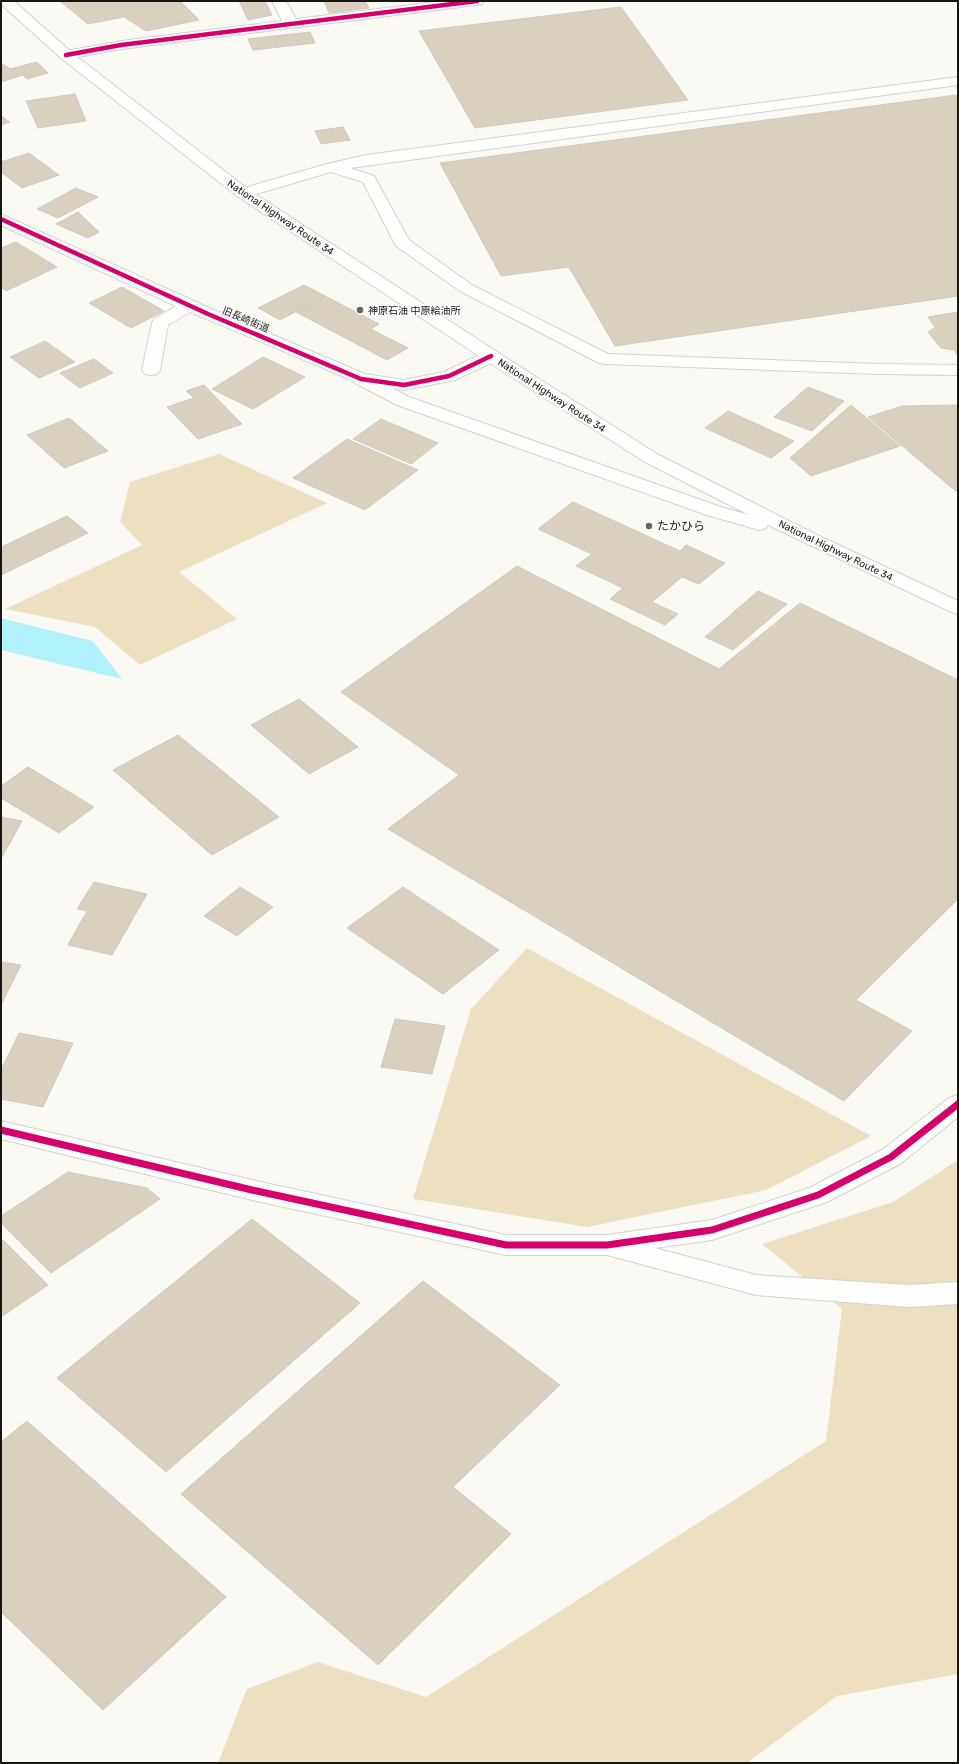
<svg xmlns="http://www.w3.org/2000/svg" width="959" height="1764" viewBox="0 0 959 1764" font-family="Rubik,'Noto Sans JP',sans-serif">
	<style>
		.green { fill: #ede0c1 }
		.water { fill: #b0f1fc }
		.building { fill: #d9d1be; stroke: #cccac5 }
		.lines { fill: none; stroke-linecap: round; stroke-linejoin: round }
		.service-casing { stroke: #d4d2ce; stroke-width: 2 }
		.minor-casing { stroke: #d4d2ce; stroke-width: 2 }
		.trunk-casing { stroke: #d4d2ce; stroke-width: 2 }
		.service { fill: #fefefd; fill-rule: evenodd }
		.minor { fill: #fefefd; fill-rule: evenodd }
		.trunk { fill: #fefefd; fill-rule: evenodd }
		.cycleway-far1-casing { stroke: #fff; stroke-width: 6 }
		.cycleway-casing { stroke: #fff; stroke-width: 10 }
		.cycleway-far1 { stroke: #d6006c; stroke-width: 4.5 }
		.cycleway { stroke: #d6006c; stroke-width: 7 }
		.poi-dot { fill: #676561; stroke: #fff; stroke-width: 1.5 }
		.labels { text-anchor: middle; stroke-width: 3.5; stroke-linejoin: round; paint-order: stroke }
		.far-street-label { font-size: 10px; fill: #181612; stroke: #fff }
		.far-poi-label { font-size: 10px; fill: #181612; stroke: #fff; text-anchor: start }
		.poi-label { font-size: 12px; fill: #181612; stroke: #fff; text-anchor: start }
	</style>
	<rect width="100%" height="100%" fill="#fbf9f4"/>
	<!-- green -->
	<path class="green" d="M219 454 327 503 179 572 237 619 140 665 95 627 5 609 142 545 120 522 130 482Z
		M527 948 871 1136 766 1190 587 1227 413 1199 471 1009Z
		M958 1160V1674L837 1696 747 1763H218L247 1689 318 1662 426 1697 826 1441 842 1309 762 1244 893 1202Z"/>
	<!-- water -->
	<path class="water" d="M1 618 93 641 122 679 1 650Z"/>
	<!-- building -->
	<path class="building" d="M60 1H180L199 20 146 31 124 17 88 24Z
		M239 1H265L272 15 248 20Z
		M324 1H365L369 8 329 13Z
		M621 7 688 100 475 128 419 31Z
		M310 32 315 43 253 50 248 39Z
		M37 62 48 73 27 79 23 75 1 82V64H3L10 69Z
		M75 94 86 121 38 128 26 101Z
		M956 95 958 97V296L615 346 569 267 501 276 440 163Z
		M1 116 10 122 1 125Z
		M343 127 350 140 321 144 315 131Z
		M29 153 59 175 22 188 1 172V162Z
		M76 188 98 197 58 218 37 209Z
		M78 212 99 232 88 238 56 224Z
		M16 242 57 267 6 291 1 287V248Z
		M304 285 325 296 280 320 258 308Z
		M122 287 164 311 131 328 89 303Z
		M325 296 379 324 371 329 408 348 387 360 296 312Z
		M958 312V356L954 350 941 348 928 332 935 327 928 317Z
		M45 341 75 362 39 378 10 357Z
		M263 357 305 377 253 409 212 389Z
		M94 359 113 373 80 388 60 373Z
		M204 385 242 424 198 439 167 407 194 398 186 391Z
		M808 387 844 401 812 431 774 417Z
		M851 405 900 446 811 476 790 458Z
		M958 405V493L868 417 902 406Z
		M728 411 794 441 771 458 705 428Z
		M69 418 108 451 64 468 27 435Z
		M381 419 438 443 411 464 353 439Z
		M347 439 418 470 365 510 293 478Z
		M573 502 680 551 686 545 725 563 699 584 682 577 652 602 678 614 665 625 610 599 623 588 576 566 592 554 538 529Z
		M67 516 88 533 1 575V547Z
		M517 566 719 669 800 603 958 680V899L856 1000 912 1031 844 1101 388 829 459 775 341 692Z
		M758 591 787 604 733 650 705 637Z
		M299 699 358 747 309 774 251 725Z
		M178 735 279 817 212 855 113 770Z
		M28 767 94 807 59 833 1 798V786Z
		M1 817 22 821 1 859Z
		M94 882 147 894 112 955 68 945 87 911 77 909Z
		M240 887 273 907 237 936 204 916Z
		M403 887 499 950 443 994 347 928Z
		M1 962 21 965 1 1005Z
		M395 1019 445 1026 432 1074 381 1067Z
		M19 1033 73 1043 43 1107 1 1099V1070Z
		M68 1172 147 1188 160 1199 51 1273 1 1223V1216Z
		M252 1219 360 1303 166 1472 57 1378Z
		M1 1238 48 1285 1 1317Z
		M423 1281 560 1385 453 1487 511 1534 378 1665 181 1494Z
		M27 1421 226 1597 103 1710 1 1612V1442Z"/>
	<g class="lines">
		<defs>
			<path id="service" d="M958 77V85L350 168 374 176 409 240 472 285 608 354 877 364 958 365V375L877 374 605 364 599 363 460 291 396 246 363 182 331 172 243 198 237 196 235 193 237 190 327 164 366 155Z"/>
			<path id="minor" d="M272 1H286L296 19 443 1H484L482 4 477 5 121 49 66 59 61 58 59 55 61 52 66 51 121 41 282 21Z
				M1 214 214 310 365 374 404 380 444 372 485 352 491 351 497 352 500 356 497 360 455 380 404 390 361 384 190 312 168 325 160 370 157 374 151 375 145 374 142 370 152 323 154 319 176 306 1 225Z
				M958 1095V1117L900 1164 827 1202 712 1240 655 1248 756 1275 909 1285 958 1282V1304L909 1307 756 1295 607 1255H506L252 1200 1 1139V1121L252 1180 506 1235H607L712 1220 809 1188 882 1150 949 1098Z"/>
			<path id="trunk" d="M1 1H14L71 52 249 190 497 352 657 454 813 533 958 601V614L951 612 768 525 766 528 759 530 707 515 397 405 355 383 352 379 355 375 361 374 367 375 409 397 721 507 749 515 645 462 485 360 237 196 61 58 1 4Z"/>
		</defs>
		<!-- service casing -->
		<use href="#service" class="service-casing"/>
		<!-- minor casing -->
		<use href="#minor" class="minor-casing"/>
		<!-- trunk casing -->
		<use href="#trunk" class="trunk-casing"/>
		<!-- service -->
		<use href="#service" class="service"/>
		<!-- minor -->
		<use href="#minor" class="minor"/>
		<!-- trunk -->
		<use href="#trunk" class="trunk"/>
		<defs>
			<path id="cycleway-far1" d="M66 55 121 45 477 1
				M1 219 208 314 361 379 404 385 449 376 491 356"/>
			<path id="cycleway" d="M1 1130 252 1190 506 1245H607L712 1230 818 1195 891 1157 958 1104"/>
		</defs>
		<!-- cycleway-far1 casing -->
		<use href="#cycleway-far1" class="cycleway-far1-casing"/>
		<!-- cycleway casing -->
		<use href="#cycleway" class="cycleway-casing"/>
		<!-- cycleway-far1 -->
		<use href="#cycleway-far1" class="cycleway-far1"/>
		<!-- cycleway -->
		<use href="#cycleway" class="cycleway"/>
	</g>
	<!-- markers -->
	<g class="poi-dot">
		<circle cx="360" cy="310" r="4"/>
		<circle cx="649" cy="526" r="4"/>
	</g>
	<g class="labels">
		<!-- far-street labels -->
		<g class="far-street-label">
			<text transform="translate(281 217) rotate(34)" y="4">National Highway Route 34</text>
			<text transform="translate(246 319) rotate(23)" y="4">旧長崎街道</text>
			<text transform="translate(552 395) rotate(33)" y="4">National Highway Route 34</text>
			<text transform="translate(836 550) rotate(26)" y="4">National Highway Route 34</text>
		</g>
		<!-- far-poi labels -->
		<g class="far-poi-label">
			<text x="368" y="314">神原石油 中原給油所</text>
		</g>
		<!-- poi labels -->
		<g class="poi-label">
			<text x="657" y="530">たかひら</text>
		</g>
	</g>
	<!-- border -->
	<rect width="959" height="1764" fill="none" stroke="#181612" stroke-width="4"/>
</svg>
